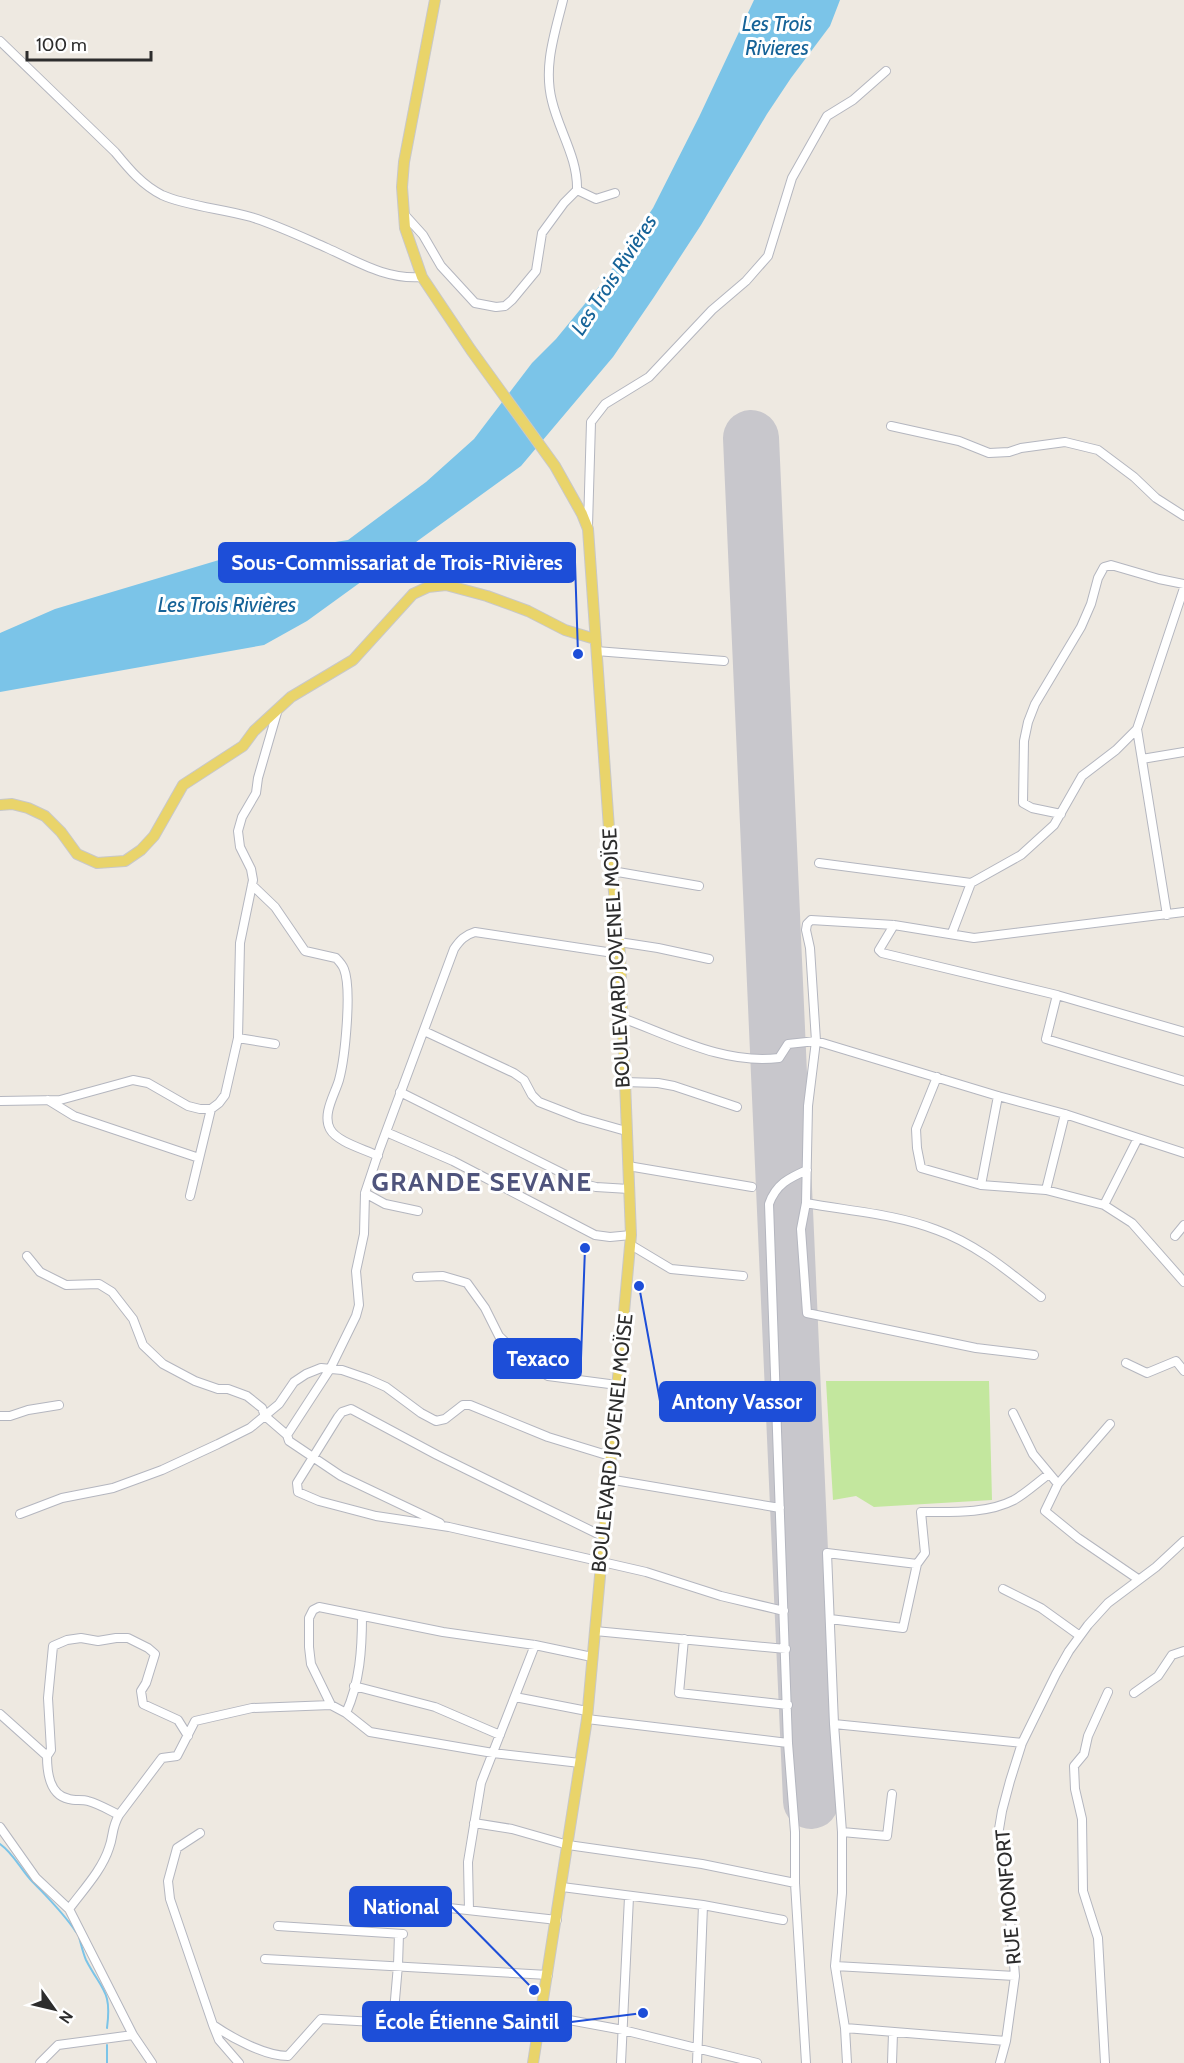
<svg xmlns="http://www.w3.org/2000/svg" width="1184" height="2063" viewBox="0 0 1184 2063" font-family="Cabin,sans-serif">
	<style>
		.pitch { fill: #c3e79e }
		.water { fill: #7bc4e8 }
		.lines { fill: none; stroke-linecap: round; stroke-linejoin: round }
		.stream { stroke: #7bc4e8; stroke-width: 2 }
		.runway { stroke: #c8c7cc; stroke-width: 56 }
		.minor-casing { stroke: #b4b6bf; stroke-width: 10 }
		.major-casing { stroke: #c8c8c8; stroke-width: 12 }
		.minor { stroke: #fff; stroke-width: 8 }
		.major { stroke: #e9d46a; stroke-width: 10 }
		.labels { text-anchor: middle; stroke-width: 6; stroke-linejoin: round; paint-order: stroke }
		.street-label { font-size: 20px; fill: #2d2d2d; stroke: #fff }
		.water-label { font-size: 21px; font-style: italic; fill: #166398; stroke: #fff }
		.district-label { font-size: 26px; font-weight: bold; letter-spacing: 1.5px; fill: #4f547c; stroke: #fff }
		.leader { fill: none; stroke: #1d4ed8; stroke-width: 2 }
		.callout-dot { fill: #1d4ed8; stroke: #fff; stroke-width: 2 }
		.callout { fill: #1d4ed8; stroke: #1d4ed8; stroke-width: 2 }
		.callout-label { font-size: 21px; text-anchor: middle; font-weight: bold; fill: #fff }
	</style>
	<rect width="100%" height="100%" fill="#eee9e1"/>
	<!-- pitch -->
	<path class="pitch" d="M826 1381H989L992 1500 874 1507 856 1496 833 1500Z"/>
	<!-- water -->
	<path class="water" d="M754 0H840L830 26 791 78 767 114 701 225 654 297 613 357 521 466 307 621 264 645 0 692V633L55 609 219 560 348 540 426 482 474 439 532 363 556 339 606 278 653 208 699 117Z"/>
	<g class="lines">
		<!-- stream -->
		<path class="stream" d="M0 1844C13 1853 20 1868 30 1879 46 1896 63 1912 76 1932
			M79 1937C81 1944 83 1953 86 1960 102 1991 112 1990 107 2028
			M107 2063V2045"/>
		<!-- runway -->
		<path class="runway" d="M751 438 811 1801"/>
		<defs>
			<path id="minor" d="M563 0C555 33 543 66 552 101 559 131 578 158 577 190L596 199 615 193
				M0 41 115 152C129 169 142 185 162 195 186 206 224 209 251 217 277 225 302 237 327 248 358 262 387 280 422 277
				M404 214 423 235 441 266 475 303 496 307 505 306 512 300 536 271 542 233 564 203 577 190
				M891 426 959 441 989 453 1009 452 1021 448 1065 442 1098 450 1134 477 1156 498 1184 516
				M588 526 591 422 605 404 649 377 712 310 746 281 768 256 792 178 827 116 853 100 886 71
				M596 651 724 661
				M1137 729 1167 915
				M1142 759 1184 752
				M1061 814 1032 808 1023 803 1024 741 1028 722 1035 704 1081 627 1091 604 1098 578 1104 567 1111 565 1159 579 1184 584
				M819 863 971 883 1021 855 1054 825 1082 776 1116 750 1137 729 1184 588
				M612 871 699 886
				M252 885 275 907 305 951 336 958C339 961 342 964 344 969 352 989 345 1058 339 1080 335 1094 322 1114 330 1129 337 1142 364 1149 378 1156
				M894 925 879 950 882 953 1057 995 1184 1032
				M952 933 971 883
				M619 942 658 948 709 959
				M1057 995 1046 1039 1184 1081
				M622 1018C672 1036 724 1065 779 1058L788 1044 816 1041 810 948 806 930 807 924 811 920 894 925 974 938 1184 912
				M424 1031 514 1073 524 1080 532 1095 539 1102 580 1118 626 1131
				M238 1038 275 1044
				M937 1077 916 1129 917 1148 921 1168 981 1185 1046 1190 1104 1205 1132 1223 1184 1282
				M624 1082 658 1083 674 1086 737 1107
				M400 1092 584 1184 596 1187 629 1189
				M48 1100 74 1116 199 1158
				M0 1101 60 1100 133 1080 148 1083 188 1106 200 1109H211L219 1103 225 1095 238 1038 240 943 253 880 251 869 240 847 238 831 242 817 256 793 258 778 278 709
				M386 1132 453 1161 595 1235 610 1237 631 1235
				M1138 1138 1184 1153
				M628 1166 752 1187
				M981 1185 998 1096
				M1046 1190 1065 1114
				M365 1193 385 1204 418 1211
				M190 1196 211 1109
				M806 1203C849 1211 896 1214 937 1230 976 1244 1008 1271 1041 1297
				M1175 1236 1184 1225
				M631 1245 671 1269 743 1276
				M27 1256 40 1272 66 1285 99 1284 112 1292 133 1319 143 1345 163 1364 195 1381 218 1389H228L247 1396 262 1408 265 1416 287 1435
				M417 1277 443 1276 467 1283 485 1308 499 1336 528 1364 548 1376 617 1385
				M1034 1355 976 1348 807 1313 801 1229 806 1203 808 1106 816 1041 998 1096 1065 1114 1138 1138 1104 1205
				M1126 1363 1147 1373 1176 1361 1184 1371
				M1013 1413 1033 1454 1058 1484
				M0 1416H10L28 1410 59 1405
				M1110 1424 1058 1484 1045 1511 1078 1538 1138 1579
				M608 1479 780 1508
				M20 1514 62 1498 113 1488 162 1470 218 1444 250 1428 279 1404 294 1382 306 1374 321 1368 342 1370 368 1379 386 1387 421 1413 436 1421 445 1419 463 1405H470L548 1437 610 1456
				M440 1523 341 1476 289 1441 287 1435 330 1369 356 1316 359 1305 356 1271 364 1234 365 1193 380 1148 454 949C460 940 465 935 475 932L620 954
				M602 1536 437 1455 351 1409 342 1412 338 1417 297 1483 298 1492 319 1501 376 1516 449 1527 646 1572 721 1596 784 1611
				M1003 1589 1041 1608 1080 1636
				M830 1619 903 1628 917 1564 925 1553 921 1512C951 1512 987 1514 1014 1500 1026 1493 1038 1482 1049 1474
				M595 1631 786 1649
				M684 1639 679 1693 788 1705
				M354 1686 435 1707 500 1735
				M1134 1693 1158 1676 1172 1655 1184 1651
				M515 1697 587 1711
				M346 1713C360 1682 362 1649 362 1616
				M0 1714 47 1756C47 1772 49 1795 69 1799 75 1801 82 1799 88 1801 99 1804 109 1810 119 1815 111 1829 114 1835 109 1848 102 1870 83 1890 69 1909
				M587 1719 788 1743
				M834 1724 827 1553 917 1564
				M47 1756 51 1750 48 1698 53 1646 67 1640 81 1638 98 1641 116 1638H128L148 1648 155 1654 146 1683 141 1691 143 1704 178 1720 188 1736
				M580 1763 493 1753 370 1732 346 1713 331 1705 311 1664 309 1647V1618L313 1610 319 1607 443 1632 535 1645 592 1657
				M119 1815 162 1758 177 1756 195 1721 252 1708 331 1705
				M474 1823 512 1829 568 1845 702 1864 795 1883
				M0 1827 36 1878 69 1909 133 2035 152 2063
				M842 1832 887 1836 892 1794
				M200 1833 177 1848 168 1881 170 1899 213 2025C232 2038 265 2056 288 2056L321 2019 393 2023 538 2027
				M562 1887 703 1905 783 1920
				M404 1903 557 1920
				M469 1910 468 1862 481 1783 535 1645
				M278 1926 403 1934
				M265 1959 548 1975
				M835 1966 1015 1976
				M542 2015 623 2030 757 2063
				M393 2023 398 1965 399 1934
				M213 2025 219 2040 239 2063
				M845 2028 1006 2041
				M40 2063 58 2045 133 2035
				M621 2063 629 1897
				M697 2063 703 1905
				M806 2063 795 1883V1832L788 1743 769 1204C776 1184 789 1178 807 1170
				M847 2063 845 2028 835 1966 842 1893V1832L834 1724 1022 1743
				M892 2063 893 2033
				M1000 2063 1006 2041 1015 1976 1011 1929 998 1835 1002 1811 1010 1781 1022 1743 1056 1674 1069 1651 1088 1625 1108 1603 1156 1567 1184 1541
				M1105 2063 1098 1938 1083 1891 1082 1819 1075 1789 1074 1766 1084 1754 1088 1736 1108 1692"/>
			<path id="major" d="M435 0 404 162 402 187 405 228 422 277 471 350 555 466 582 514 588 529 612 871 620 954 631 1235 587 1719 533 2063
				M0 805 12 804 28 808 45 816 61 832 77 854 97 863 125 861 141 850 154 836 183 785 243 746 254 731 291 697 353 660 413 594 428 587 446 585 487 596 528 611 565 630 595 639"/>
		</defs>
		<!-- minor casing -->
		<use href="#minor" class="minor-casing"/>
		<!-- major casing -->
		<use href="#major" class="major-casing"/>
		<!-- minor -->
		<use href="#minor" class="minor"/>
		<!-- major -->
		<use href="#major" class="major"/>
	</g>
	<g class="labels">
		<!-- street labels -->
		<g class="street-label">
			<text transform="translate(616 958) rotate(-93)" y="7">BOULEVARD JOVENEL MOÏSE</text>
			<text transform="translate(612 1443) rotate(-84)" y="7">BOULEVARD JOVENEL MOÏSE</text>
			<text transform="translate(1008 1897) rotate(-95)" y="7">RUE MONFORT</text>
		</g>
		<!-- water labels -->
		<g class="water-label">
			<text x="777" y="31">Les Trois<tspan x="777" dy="24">Rivieres</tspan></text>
			<text transform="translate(614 275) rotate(-57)" y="7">Les Trois Rivières</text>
			<text x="227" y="612">Les Trois Rivières</text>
		</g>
		<!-- district labels -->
		<g class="district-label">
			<text x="482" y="1191">GRANDE SEVANE</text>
		</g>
	</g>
	<!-- callouts -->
	<path class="leader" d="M578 654L575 562M585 1248L581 1358M639 1286L660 1401M534 1990L451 1906M643 2013L571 2022"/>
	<g class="callout-dot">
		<circle cx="578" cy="654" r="6"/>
		<circle cx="585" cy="1248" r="6"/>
		<circle cx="639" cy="1286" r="6"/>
		<circle cx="534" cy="1990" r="6"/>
		<circle cx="643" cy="2013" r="6"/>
	</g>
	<g class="callout">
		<rect x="219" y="543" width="356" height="39" rx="6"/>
		<rect x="494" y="1339" width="87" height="39" rx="6"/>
		<rect x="660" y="1382" width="155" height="39" rx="6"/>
		<rect x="350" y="1887" width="101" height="39" rx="6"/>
		<rect x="363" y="2002" width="208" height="39" rx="6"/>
	</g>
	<g class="callout-label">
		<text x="397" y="570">Sous-Commissariat de Trois-Rivières</text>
		<text x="538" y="1366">Texaco</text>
		<text x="737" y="1409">Antony Vassor</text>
		<text x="401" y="1914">National</text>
		<text x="467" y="2029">École Étienne Saintil</text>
	</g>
	<!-- north arrow -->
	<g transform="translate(54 2009) rotate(124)" stroke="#ffffff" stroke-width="4.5" paint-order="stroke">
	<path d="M0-4.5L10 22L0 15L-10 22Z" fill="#2d2d2d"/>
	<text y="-9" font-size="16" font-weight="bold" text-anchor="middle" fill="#2d2d2d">N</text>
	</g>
	<!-- scale -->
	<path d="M27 51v9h124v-9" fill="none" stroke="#2d2d2d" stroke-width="3"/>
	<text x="36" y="51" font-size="18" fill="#2d2d2d" stroke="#ffffff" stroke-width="4.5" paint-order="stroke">100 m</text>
</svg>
